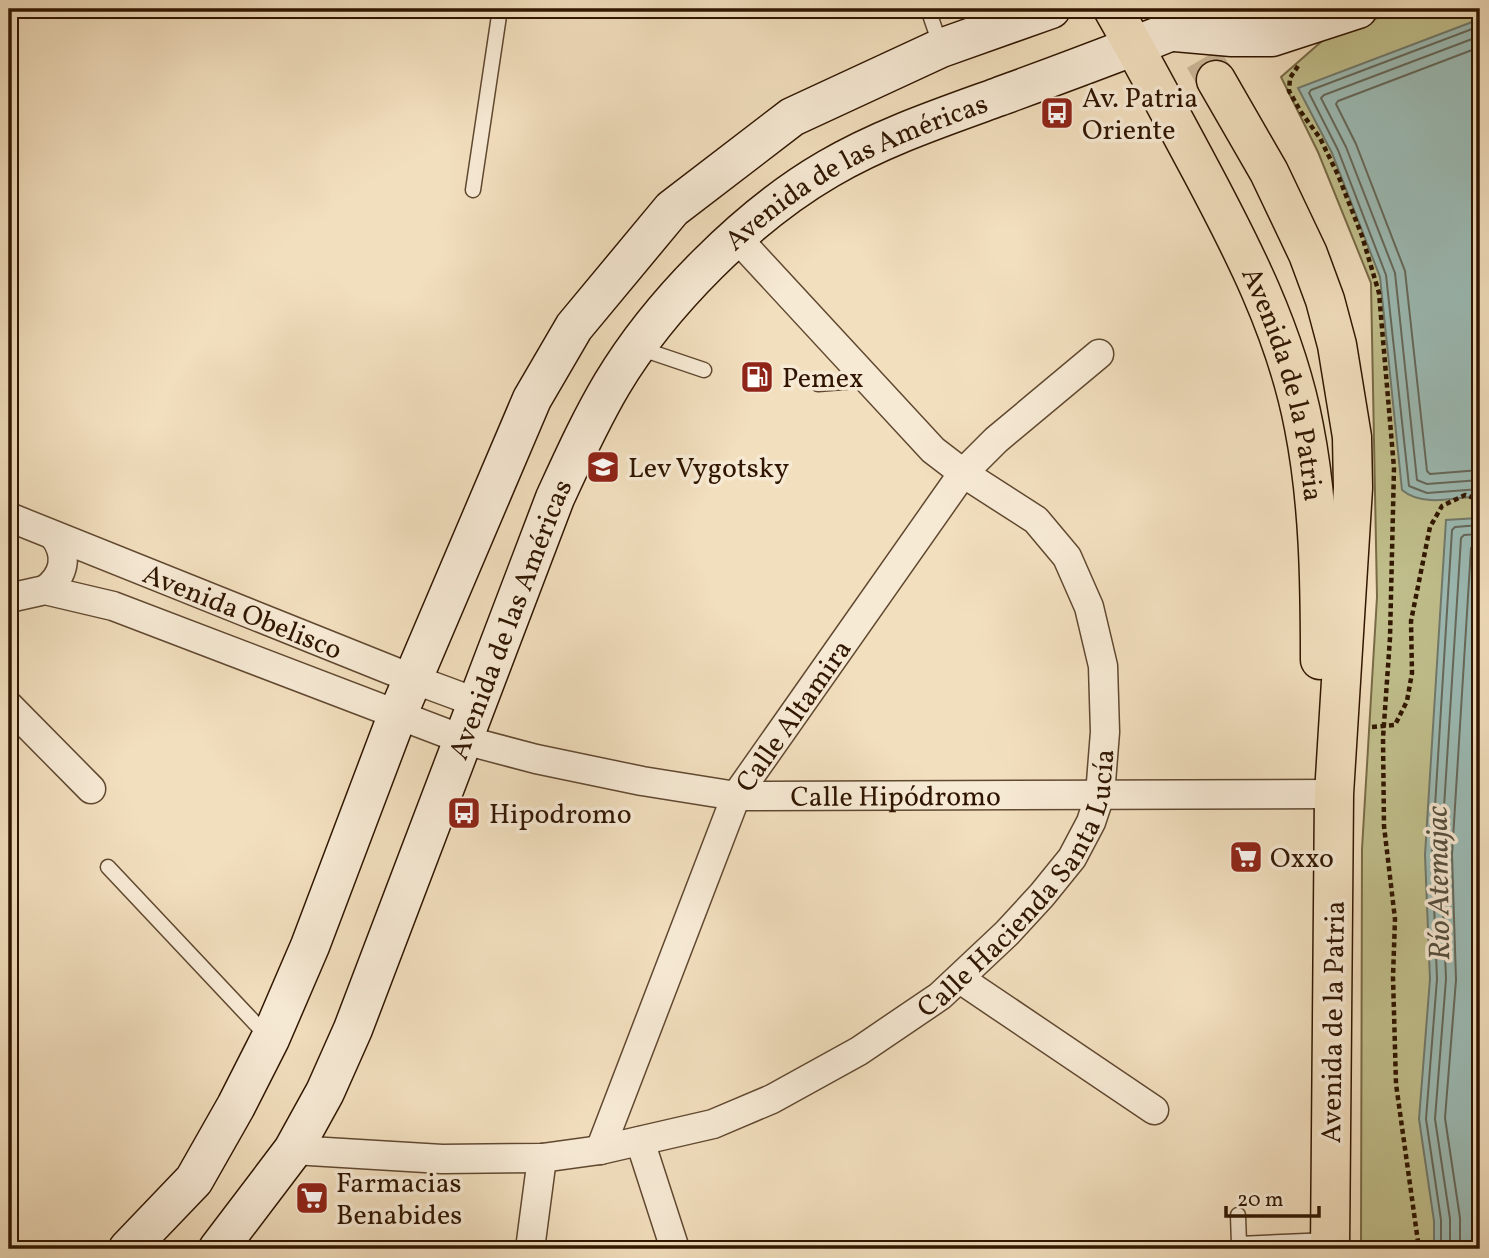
<svg xmlns="http://www.w3.org/2000/svg" width="1489" height="1258" viewBox="0 0 1489 1258" font-family="Vollkorn,serif">
	<style>
		.green { fill: #c1c08d; stroke: #786b46; stroke-width: 2 }
		.water { fill: #9cbcb6; stroke: #717a6d; stroke-width: 2 }
		.lines { fill: none; stroke-linecap: round; stroke-linejoin: round }
		.shore { stroke: #66695b; stroke-width: 2 }
		.primary-tunnel { stroke: #cbb798; stroke-width: 38; stroke-dasharray: 38 19; stroke-linecap: butt }
		.lane-casing { stroke: #604830; stroke-width: 17 }
		.street-casing { stroke: #604830; stroke-width: 31 }
		.secondary-casing { stroke: #301600; stroke-width: 41 }
		.primary-casing { stroke: #301600; stroke-width: 41 }
		.path { stroke: #301600; stroke-width: 4.5; stroke-dasharray: 5 3.5; stroke-linecap: butt }
		.lane { stroke: #f7ead5; stroke-width: 14 }
		.street { stroke: #f7ead5; stroke-width: 28 }
		.secondary { stroke: #f7ead5; stroke-width: 38 }
		.primary { stroke: #f2dfbe; stroke-width: 38 }
		.labels { text-anchor: middle; stroke-width: 7; stroke-linejoin: round; paint-order: stroke }
		.poi-label { font-size: 28px; fill: #301600; stroke: #f7ead5; text-anchor: start }
		.street-label { font-size: 28px; fill: #301600; stroke: #f7ead5 }
		.water-label { font-size: 30px; font-style: italic; fill: #565040; stroke: #f7ead5 }
	</style>
	<rect width="100%" height="100%" fill="#f2dfbe"/>
	<filter id="stains"><feTurbulence type="fractalNoise" baseFrequency=".00286" numOctaves="4"/><feColorMatrix values="0 0 0 0 .2 0 0 0 0 .09 0 0 0 0 .02 0 0 0 .5 -.17"/></filter>
	<radialGradient id="worn" r=".72"><stop offset=".6" stop-color="#630" stop-opacity="0"/><stop offset="1" stop-color="#630" stop-opacity=".3"/></radialGradient>
	<!-- green -->
	<path class="green" d="M1403 9H1480V1249H1361L1362 849 1377 597 1371 283 1318 152 1281 77 1329 35Z"/>
	<!-- water -->
	<path class="water" d="M1480 19V487L1479 496C1454 498 1422 507 1402 490L1380 277 1332 153 1298 88Z
		M1478 518 1480 531V1249H1434V1221L1419 1119 1430 979 1425 855 1446 520Z"/>
	<g class="lines">
		<!-- shore -->
		<path class="shore" d="M1480 26 1311 90 1309 93 1338 150 1386 275 1409 486 1427 493 1480 489
			M1480 36 1324 95 1321 98 1346 147 1395 273 1417 480 1427 484 1480 480
			M1480 47 1338 101 1336 104 1356 144 1405 271 1427 471 1430 474 1480 470
			M1441 1249V1220L1426 1119 1437 979 1432 855 1452 530 1455 527 1480 525
			M1450 1249V1219L1435 1119 1446 979 1441 855 1461 538 1464 535 1480 534
			M1460 1249V1218L1445 1118 1456 980 1452 855 1471 548 1473 545H1480"/>
		<!-- primary-tunnel -->
		<path class="primary-tunnel" d="M1175 9 1216 80"/>
		<defs>
			<path id="lane" d="M928 9 941 47
				M473 190 500 9
				M639 348 704 370
				M818 384 868 380
				M108 867 269 1038
				M1238 1215 1239 1244
				M1239 1249V1244L1329 1240"/>
			<g id="street">
				<path id="s1" d="M9 517 413 679 478 703"/>
				<path d="M45 590C64 576 69 556 54 536"/>
				<path id="s2" d="M9 598 45 590 113 606 464 740 536 759 642 781 736 796 1334 794"/>
				<path d="M9 706 91 789"/>
				<path d="M960 979 1154 1110"/>
				<path d="M640 1141 675 1249"/>
				<path id="s3" d="M293 1150 442 1159 542 1158 600 1150 713 1124 772 1099 859 1051 940 996 1007 933 1042 895 1072 858 1091 822 1100 795 1105 732 1103 666 1089 607 1067 557 1036 520 963 473 933 450 737 238"/>
				<path id="s4" d="M600 1150 736 796 963 473 996 440 1099 354"/>
				<path d="M530 1249 542 1158"/>
			</g>
			<g id="secondary">
				<path d="M1175 32 1232 37H1272L1358 9"/>
				<path d="M128 1249 194 1180 236 1106 270 1039 310 946 397 716 532 399 574 327 672 209 792 117 941 48 1051 9"/>
				<path id="s5" d="M218 1249 293 1150 325 1092 353 1029 555 498C573 459 590 421 612 384 660 304 747 216 828 169 881 138 940 118 998 97 1074 69 1151 41 1225 9"/>
			</g>
			<g id="primary">
				<path id="s6" d="M1113 9C1142 60 1169 111 1197 163 1242 247 1286 332 1304 427 1319 503 1320 583 1320 660"/>
				<path d="M1216 80 1269 172 1308 254 1325 300 1337 345 1352 437 1353 488 1334 794 1330 1249"/>
			</g>
		</defs>
		<!-- lane casing -->
		<use href="#lane" class="lane-casing"/>
		<!-- street casing -->
		<use href="#street" class="street-casing"/>
		<!-- secondary casing -->
		<use href="#secondary" class="secondary-casing"/>
		<!-- primary casing -->
		<use href="#primary" class="primary-casing"/>
		<!-- path -->
		<path class="path" d="M1298 66 1290 78 1289 91 1301 112 1320 138 1338 175 1362 236 1379 293 1394 468 1390 638 1383 738 1384 826 1395 919 1393 977 1396 1084 1419 1249
			M1372 727 1395 725 1407 701 1412 673 1411 621 1430 527 1442 506 1465 495 1480 500"/>
		<!-- lane -->
		<use href="#lane" class="lane"/>
		<!-- street -->
		<use href="#street" class="street"/>
		<!-- secondary -->
		<use href="#secondary" class="secondary"/>
		<!-- primary -->
		<use href="#primary" class="primary"/>
	</g>
	<!-- icons -->
	<defs>
		<symbol id="bus-square" viewBox="-11 -11 22 22"><rect x="-9" y="-9" width="18" height="18" rx="4" fill="#8f2418" stroke="#f7ead5"/><path d="M-5-6H5V4H4V6H2V4H-2V6H-4V4H-5ZM-3.5-4V0h7V-4ZM-3.5 1.2v1.5H-2V1.2ZM2 1.2v1.5H3.5V1.2Z" fill="#fff"/></symbol>
		<symbol id="fuel-square" viewBox="-11 -11 22 22"><rect x="-9" y="-9" width="18" height="18" rx="4" fill="#8f2418" stroke="#f7ead5"/><path d="M-5.5-6h7V0h2V4h1.3V-2.5L3-4.5l.8-.8L6-3V5H2.5V1h-1V6h-7ZM-4.2-4.7v3.2H.2V-4.7Z" fill="#fff"/></symbol>
		<symbol id="school-square" viewBox="-11 -11 22 22"><rect x="-9" y="-9" width="18" height="18" rx="4" fill="#8f2418" stroke="#f7ead5"/><path d="M0-5L7-2L0 1L-7-2ZM-4 1L0 2.5L4 1V4Q0 6-4 4Z" fill="#fff"/></symbol>
		<symbol id="supermarket-square" viewBox="-11 -11 22 22"><rect x="-9" y="-9" width="18" height="18" rx="4" fill="#8f2418" stroke="#f7ead5"/><path d="M-6-5.5h2.5l.6 2H6L4.5 2H-2.5L-4.4-4H-6ZM-1.5 3.2a1.3 1.3 0 1 0 .1 0ZM3 3.2a1.3 1.3 0 1 0 .1 0Z" fill="#fff"/></symbol>
	</defs>
	<g fill-rule="evenodd">
		<use href="#bus-square" x="1038" y="94" width="38" height="38"/>
		<use href="#fuel-square" x="738" y="358" width="38" height="38"/>
		<use href="#school-square" x="584" y="448" width="38" height="38"/>
		<use href="#bus-square" x="445" y="794" width="38" height="38"/>
		<use href="#supermarket-square" x="1227" y="838" width="38" height="38"/>
		<use href="#supermarket-square" x="293" y="1179" width="38" height="38"/>
	</g>
	<g class="labels">
		<!-- poi labels -->
		<g class="poi-label">
			<text x="1082" y="107">Av. Patria<tspan x="1082" dy="32">Oriente</tspan></text>
			<text x="782" y="387">Pemex</text>
			<text x="628" y="477">Lev Vygotsky</text>
			<text x="489" y="823">Hipodromo</text>
			<text x="1270" y="867">Oxxo</text>
			<text x="336" y="1192">Farmacias<tspan x="336" dy="32">Benabides</tspan></text>
		</g>
		<!-- street labels -->
		<g class="street-label">
			<text dy="10" stroke="none"><textPath href="#s5" startOffset="1286">Avenida de las Américas</textPath></text>
			<text dy="10" stroke="none"><textPath href="#s6" startOffset="415">Avenida de la Patria</textPath></text>
			<text dy="10" stroke="none"><textPath href="#s1" startOffset="252">Avenida Obelisco</textPath></text>
			<text dy="10" stroke="none"><textPath href="#s5" startOffset="698">Avenida de las Américas</textPath></text>
			<text dy="10" stroke="none"><textPath href="#s4" startOffset="478">Calle Altamira</textPath></text>
			<text dy="10" stroke="none"><textPath href="#s2" startOffset="920">Calle Hipódromo</textPath></text>
			<text dy="10" stroke="none"><textPath href="#s3" startOffset="826">Calle Hacienda Santa Lucía</textPath></text>
			<text transform="translate(1332 1022) rotate(-89)" y="10">Avenida de la Patria</text>
		</g>
		<!-- water labels -->
		<g class="water-label">
			<text transform="translate(1438 883) rotate(-91)" y="10">Río Atemajac</text>
		</g>
	</g>
	<!-- margin -->
	<rect width="1489" height="1258" fill="none" stroke="#f2dfbe" stroke-width="35"/>
	<rect x="10" y="10" width="1468" height="1237" fill="none" stroke="#301600" stroke-width="3.5"/>
	<rect x="18" y="18" width="1454" height="1223" fill="none" stroke="#301600" stroke-width="2"/>
	<!-- scale -->
	<path d="M1226 1206v10h93v-10" fill="none" stroke="#301600" stroke-width="3.5"/>
	<text x="1237" y="1206" font-size="21" fill="#301600" stroke="#f7ead5" stroke-width="5" paint-order="stroke">20 m</text>
	<rect width="100%" height="100%" filter="url(#stains)"/>
	<rect width="100%" height="100%" fill="url(#worn)"/>
</svg>
